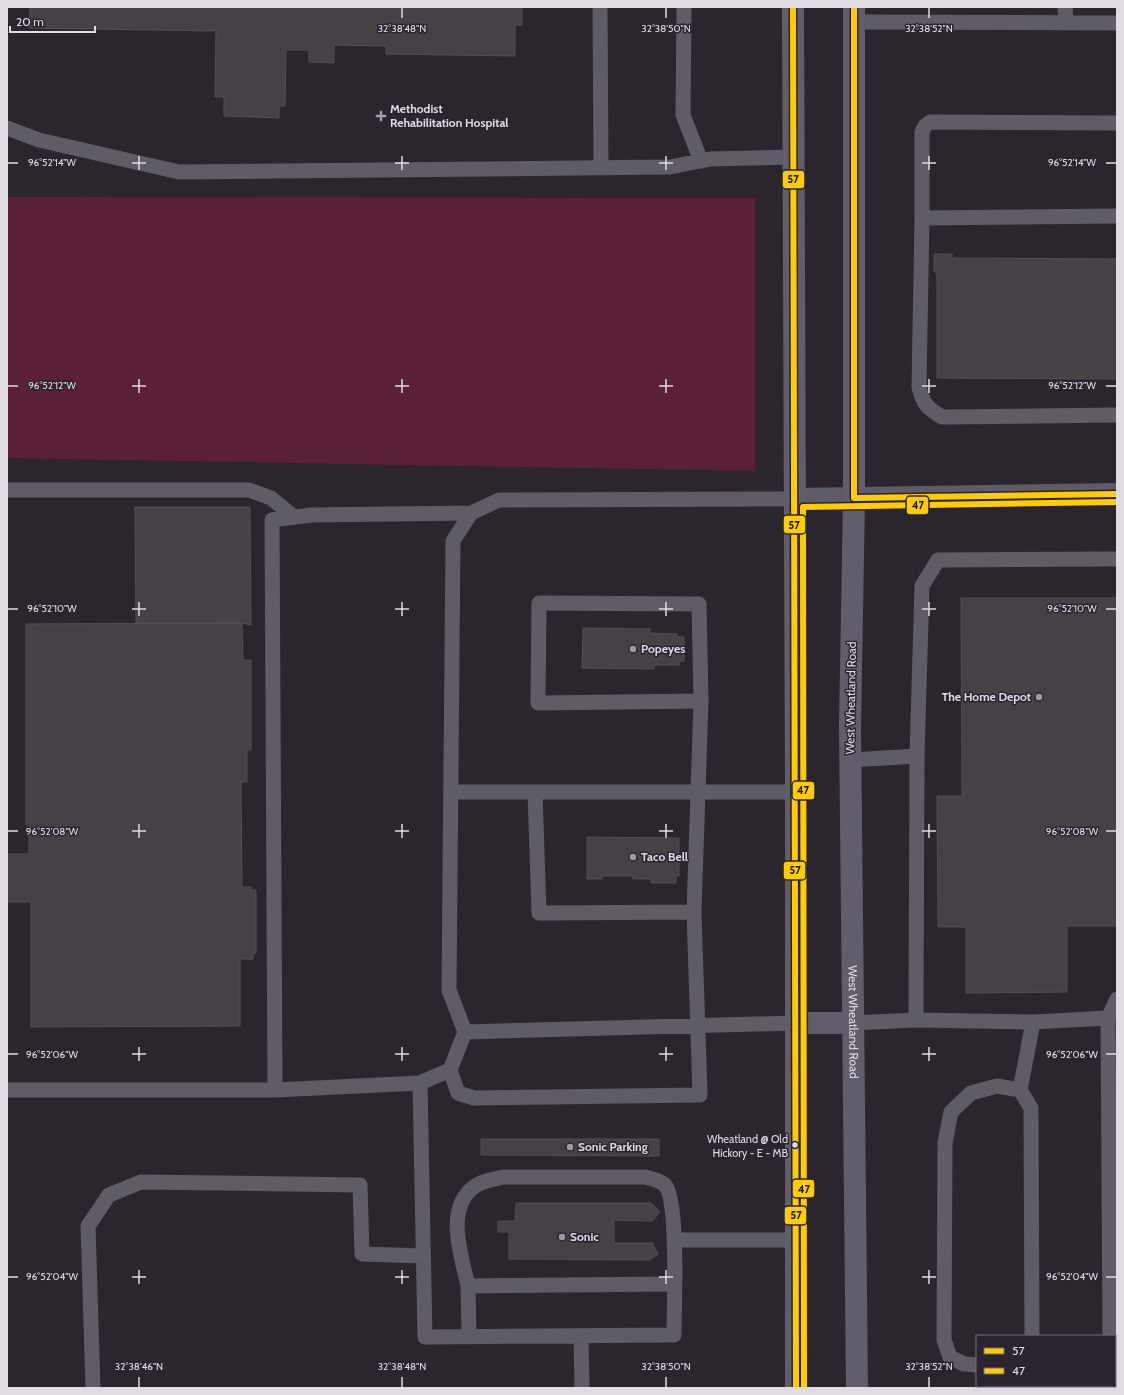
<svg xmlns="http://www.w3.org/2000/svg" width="1124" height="1395" viewBox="0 0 1124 1395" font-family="Cabin,sans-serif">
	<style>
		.green { fill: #5b2039 }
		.building { fill: #464147; stroke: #544f54 }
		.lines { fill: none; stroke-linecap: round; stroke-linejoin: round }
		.service { stroke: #5f5c67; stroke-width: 15 }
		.tertiary { stroke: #5f5c67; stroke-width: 22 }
		.secondary { stroke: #625d6a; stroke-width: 22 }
		.bus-1-casing { stroke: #2c2331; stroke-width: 9 }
		.bus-2-casing { stroke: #2c2331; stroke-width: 9 }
		.bus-1 { stroke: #fc0; stroke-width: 6 }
		.bus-2 { stroke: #fc0; stroke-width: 6 }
		.ticks { fill: none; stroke: #e0dae3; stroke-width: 1.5 }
		.poi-dot { fill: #a19ba4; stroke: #2c2331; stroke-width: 1.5 }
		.bus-dot { fill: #e0dae3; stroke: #2c2331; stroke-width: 1.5 }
		.labels { text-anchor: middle; stroke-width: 3; stroke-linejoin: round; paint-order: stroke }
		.bus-label { font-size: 11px; fill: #e0dae3; stroke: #2c2331; text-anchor: end }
		.poi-label { font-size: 12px; font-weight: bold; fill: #e0dae3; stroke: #2c2331; text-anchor: start }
		.street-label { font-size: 12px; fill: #e0dae3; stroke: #2c2331 }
		.ticks-label { font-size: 10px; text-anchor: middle; fill: #e0dae3; stroke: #2c2331; stroke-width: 3; stroke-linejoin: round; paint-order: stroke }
		.line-badge { stroke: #2c2331; stroke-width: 1.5 }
		.pale-badge-label { font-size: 11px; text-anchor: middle; font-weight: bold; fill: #111 }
	</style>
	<rect width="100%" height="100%" fill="#2b262e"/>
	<!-- green -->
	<path class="green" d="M7 197 755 198V471L7 458Z"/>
	<!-- building -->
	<path class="building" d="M30 7H522V25H515V56L386 54V46L334 45V63L309 62V50H286L285 106H279V118L224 116V97H215L216 31 29 28Z
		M934 254H952V258L1117 259V379L937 378V272H934Z
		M135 507H250L251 625 242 623H136Z
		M961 598H1117V926H1067V992L966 993V927H938L937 796H962Z
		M242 623 243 660H251V750H247V782H241L242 887H251V890H256V953H253V959H240V1026L31 1027V902H7V854H29V825H26V624Z
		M583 628 650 629V633L677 634V637H684V661H679V665H654V669L582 668Z
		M587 837 679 838V876H676V883H651V879H633V876H602V879H587Z
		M481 1139H659V1156L481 1155Z
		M516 1203H651L660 1212 652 1221 614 1220V1243H652L658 1254 650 1260 509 1259V1232H498V1221H515Z"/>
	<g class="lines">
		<!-- service -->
		<path class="service" d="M600 7 601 168
			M684 7 683 115 701 161
			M1065 7 1066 22
			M855 22 1117 23
			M7 128 39 140 179 172 670 167 710 159 793 157
			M1117 216 922 218 919 387C923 404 927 408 942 417L1117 415
			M922 218V132L925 126 930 122 1117 123
			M7 490H249L271 498 294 517
			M539 603 699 604 701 701 538 703Z
			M701 701 694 912 539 913 535 792H796
			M851 760 917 756
			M451 792H535
			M1108 1018 1110 1336
			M916 1020 1033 1022 1108 1018 1117 999
			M853 1023 916 1020 917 756 922 586 938 560 1117 559
			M465 1032 449 990 453 541 471 513 499 500 795 499
			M450 1070 458 1093 474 1098 700 1095 694 912
			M420 1083 275 1090 272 520 311 515 471 513
			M7 1090H275
			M1020 1090 1033 1022
			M675 1240H796
			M674 1284 468 1286C462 1257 444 1209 474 1187 482 1181 493 1179 503 1177H645C652 1179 659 1180 665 1185 679 1201 674 1310 674 1335L425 1337 420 1083 450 1070 465 1032 796 1023
			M468 1286 469 1336
			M581 1336 582 1388
			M977 1365 964 1364 950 1357 944 1340 945 1143 951 1112 971 1093 997 1086 1020 1090 1031 1108 1032 1336
			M1032 1386V1388
			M1110 1386V1388
			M93 1388 88 1226 109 1195 141 1182 360 1185 362 1254 423 1256"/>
		<!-- tertiary -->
		<path class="tertiary" d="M795 499 1117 494"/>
		<!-- secondary -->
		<g class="secondary">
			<path d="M793 7 796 792V1388"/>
			<path id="s1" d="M854 7V498L850 727 857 1388"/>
			<path d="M796 1023H853"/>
		</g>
		<defs>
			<path id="bus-1" d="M793 7 796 1388
				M854 7V498L1117 494"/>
			<path id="bus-2" d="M804 1388 803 507 1117 502"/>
		</defs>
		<!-- bus-1 casing -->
		<use href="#bus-1" class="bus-1-casing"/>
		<!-- bus-2 casing -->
		<use href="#bus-2" class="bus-2-casing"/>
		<!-- bus-1 -->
		<use href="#bus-1" class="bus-1"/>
		<!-- bus-2 -->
		<use href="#bus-2" class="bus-2"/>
	</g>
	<!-- ticks -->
	<path class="ticks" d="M402 8V18M666 8V18M929 8V18M139 156V170M402 156V170M666 156V170M929 156V170M8 163H18M132 163H146M395 163H409M659 163H673M922 163H936M1106 163H1116M139 379V393M402 379V393M666 379V393M929 379V393M8 386H18M132 386H146M395 386H409M659 386H673M922 386H936M1106 386H1116M139 602V616M402 602V616M666 602V616M929 602V616M8 609H18M132 609H146M395 609H409M659 609H673M922 609H936M1106 609H1116M139 824V838M402 824V838M666 824V838M929 824V838M8 831H18M132 831H146M395 831H409M659 831H673M922 831H936M1106 831H1116M139 1047V1061M402 1047V1061M666 1047V1061M929 1047V1061M8 1054H18M132 1054H146M395 1054H409M659 1054H673M922 1054H936M1106 1054H1116M139 1270V1284M402 1270V1284M666 1270V1284M929 1270V1284M8 1277H18M132 1277H146M395 1277H409M659 1277H673M922 1277H936M1106 1277H1116M139 1377V1387M402 1377V1387M666 1377V1387M929 1377V1387"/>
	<!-- markers -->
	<g class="poi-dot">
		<path d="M379 110h4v4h4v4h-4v4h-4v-4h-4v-4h4z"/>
		<circle cx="633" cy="649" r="4"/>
		<circle cx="1039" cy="697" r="4"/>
		<circle cx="633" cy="857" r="4"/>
		<circle cx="570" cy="1147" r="4"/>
		<circle cx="562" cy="1237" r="4"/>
	</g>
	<circle class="bus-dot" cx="795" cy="1145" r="3.5"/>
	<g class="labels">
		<!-- bus labels -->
		<g class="bus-label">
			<text x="788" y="1143">Wheatland @ Old<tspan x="788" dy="14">Hickory - E - MB</tspan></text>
		</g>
		<!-- poi labels -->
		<g class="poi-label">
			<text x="390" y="113">Methodist<tspan x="390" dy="14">Rehabilitation Hospital</tspan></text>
			<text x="641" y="653">Popeyes</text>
			<text x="1031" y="701" text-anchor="end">The Home Depot</text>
			<text x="641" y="861">Taco Bell</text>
			<text x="578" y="1151">Sonic Parking</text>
			<text x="570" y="1241">Sonic</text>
		</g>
		<!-- street labels -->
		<g class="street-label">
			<text transform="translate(851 698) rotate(-89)" y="4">West Wheatland Road</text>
			<text dy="4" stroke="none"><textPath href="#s1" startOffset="1015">West Wheatland Road</textPath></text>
		</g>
	</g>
	<g class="ticks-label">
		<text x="402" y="32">32°38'48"N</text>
		<text x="666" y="32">32°38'50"N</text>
		<text x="929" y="32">32°38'52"N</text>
		<text x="1072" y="166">96°52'14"W</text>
		<text x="52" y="166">96°52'14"W</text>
		<text x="1072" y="389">96°52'12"W</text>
		<text x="52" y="389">96°52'12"W</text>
		<text x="1072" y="612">96°52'10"W</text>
		<text x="52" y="612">96°52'10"W</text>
		<text x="1072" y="835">96°52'08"W</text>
		<text x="52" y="835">96°52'08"W</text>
		<text x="52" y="1058">96°52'06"W</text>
		<text x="1072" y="1058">96°52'06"W</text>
		<text x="1072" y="1280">96°52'04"W</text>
		<text x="52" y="1280">96°52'04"W</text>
		<text x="139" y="1370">32°38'46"N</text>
		<text x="402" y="1370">32°38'48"N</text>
		<text x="666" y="1370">32°38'50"N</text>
		<text x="929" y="1370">32°38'52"N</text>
	</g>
	<g class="line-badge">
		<rect x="782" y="170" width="23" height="19" rx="4" fill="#fc0"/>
		<rect x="906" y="496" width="23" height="19" rx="4" fill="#fc0"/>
		<rect x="783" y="515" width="23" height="19" rx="4" fill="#fc0"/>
		<rect x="792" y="781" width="23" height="19" rx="4" fill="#fc0"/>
		<rect x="783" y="861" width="23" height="19" rx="4" fill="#fc0"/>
		<rect x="792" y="1179" width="23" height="19" rx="4" fill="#fc0"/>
		<rect x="784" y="1206" width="23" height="19" rx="4" fill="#fc0"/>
	</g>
	<g class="pale-badge-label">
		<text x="793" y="183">57</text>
		<text x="918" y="509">47</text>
		<text x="794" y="529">57</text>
		<text x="803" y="794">47</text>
		<text x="795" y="874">57</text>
		<text x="804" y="1193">47</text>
		<text x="796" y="1219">57</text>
	</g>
	<!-- border -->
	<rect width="1124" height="1395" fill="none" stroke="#e0dae3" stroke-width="16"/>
	<!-- legend -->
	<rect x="976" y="1335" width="140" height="52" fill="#2c2331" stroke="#746c78"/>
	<rect x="984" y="1348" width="20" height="6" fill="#ffcc00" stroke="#746c78"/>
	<text x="1012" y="1355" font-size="12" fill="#e0dae3">57</text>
	<rect x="984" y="1368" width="20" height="6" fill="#ffcc00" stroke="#746c78"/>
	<text x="1012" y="1375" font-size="12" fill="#e0dae3">47</text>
	<!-- scale -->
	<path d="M10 26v6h85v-6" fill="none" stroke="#e0dae3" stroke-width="2"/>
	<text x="16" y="26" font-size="12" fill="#e0dae3" stroke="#2c2331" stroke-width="3" paint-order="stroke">20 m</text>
</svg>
